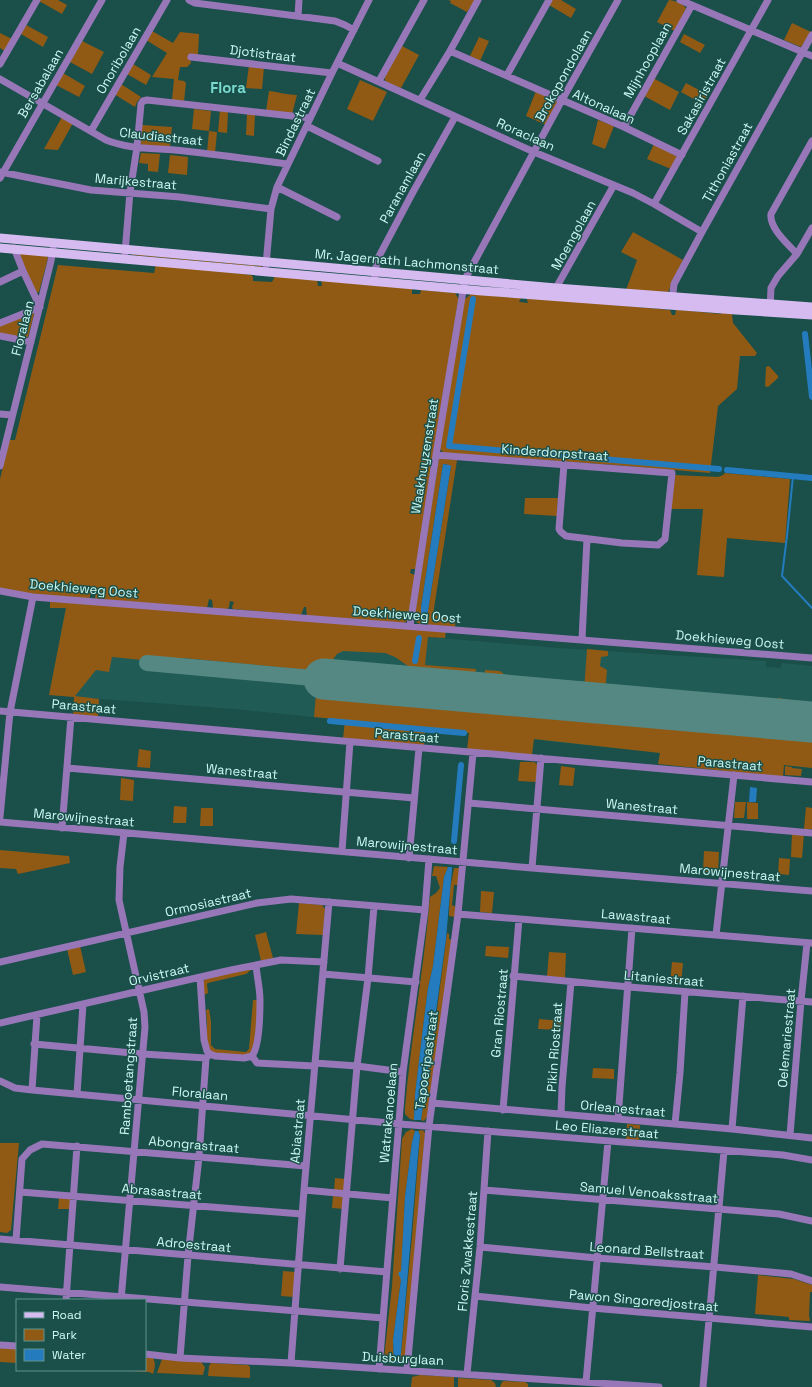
<svg xmlns="http://www.w3.org/2000/svg" width="812" height="1387" viewBox="0 0 812 1387" font-family="'Space Grotesk',sans-serif">
	<style>
		.built { fill: #205b56 }
		.green { fill: #905a14; fill-rule: evenodd }
		.water { fill: #247cbf }
		.lines { fill: none; stroke-linecap: round; stroke-linejoin: round }
		.stream { stroke: #247cbf; stroke-width: 2 }
		.canal { stroke: #247cbf; stroke-width: 6 }
		.taxiway { stroke: #568883; stroke-width: 16 }
		.runway { stroke: #568883; stroke-width: 41 }
		.minor { stroke: #9777b7; stroke-width: 7 }
		.major { stroke: #d5bbf0; stroke-width: 9 }
		.labels { text-anchor: middle; stroke-width: 3; stroke-linejoin: round; paint-order: stroke }
		.street-label { font-size: 13px; fill: #ccf9f3; stroke: #1a4f4a }
		.quarter-label { font-size: 15px; font-weight: bold; fill: #7adad0; stroke: #1a4f4a }
	</style>
	<rect width="100%" height="100%" fill="#1a4f4a"/>
	<!-- built -->
	<path class="built" d="M66 606 558 648 766 661V667L781 668 782 663 812 666V768L235 709 49 695Z"/>
	<!-- green -->
	<path class="green" d="M40 0H58L67 5 62 14 39 1Z
		M448 0H475L467 12 450 3 451 1Z
		M551 0H561L576 9 571 18 549 5Z
		M669 0C674 0 683 4 686 8L675 31 657 22Z
		M792 23 811 32 801 47 784 40Z
		M26 25 48 37 43 47 21 34Z
		M152 31 173 43 180 32 199 34 198 55 189 54 191 63 187 67H180L178 80 184 81 186 83 184 101 172 100 174 79 152 77 167 53 146 40Z
		M0 33 12 39 5 51 0 48Z
		M684 34 705 45 700 53 680 42Z
		M479 37 489 41 480 61 470 56Z
		M82 41 104 52 92 74 70 62Z
		M402 46 419 55 401 88 386 82 384 77Z
		M133 64 151 75 146 85 127 74Z
		M249 65 264 67 262 89 246 88Z
		M63 73 85 86 79 97 56 85Z
		M653 78 679 92 670 110 644 96Z
		M360 80 387 92 373 121 347 109Z
		M686 83 708 95 703 104 681 92Z
		M121 84 141 97 137 102 135 107 114 94Z
		M269 91C279 92 287 95 297 95L292 114 266 111Z
		M536 91 556 100 558 102 546 125 526 116Z
		M194 109 211 111 209 131 217 132 215 153 207 152 209 131 192 129Z
		M220 110 228 112 227 133 218 132Z
		M247 113 255 114 254 136 246 135Z
		M62 117 73 123 58 150 44 149Z
		M598 120 614 126 605 149 592 144Z
		M142 125 172 127 170 147 142 145 141 144Z
		M654 144 676 156 677 157 671 169 647 159Z
		M141 153 160 154 158 172 148 171V164L139 163Z
		M170 155 188 157 187 175 168 173Z
		M633 232 683 260 668 292 626 290 637 260 621 252Z
		M20 253 47 256 48 258 39 292 36 293 19 255Z
		M132 254 262 266 261 267 132 255Z
		M156 264 251 275 253 277V281L272 282 275 276 317 280 318 286H322L321 279 412 288V294H420L421 290 455 293 458 298V301L433 461 428 462 427 464 431 463 430 468H432L417 569H411L410 573 415 575 408 620 404 623 307 616 306 607H304L301 615 233 609 232 607 234 602 230 601 229 607 226 610 213 608 212 600 209 599 207 608 96 599 95 598 96 590H92L89 599 0 592V479L9 440H15L58 265 154 273Z
		M471 294 521 298 519 302 528 303 527 300 528 297 670 310 672 315H675L676 310H679L721 314 722 312 732 314 733 323 757 353 755 356H740L737 389 718 406 710 473 615 465 444 453 440 449 464 300Z
		M35 311 28 337 21 338 0 333V325Z
		M768 366 770 367 778 376V378L768 387 765 386 766 367Z
		M439 458 457 460 433 615 456 617 455 627 420 624 416 622 414 619ZM443 464H445L451 466 427 617 425 618 421 615V607Z
		M725 473 790 479 785 543 727 538 724 577 697 575 703 509H671L675 475 718 477 723 475Z
		M525 498H558L557 516 524 514Z
		M50 601 446 631 445 638 428 637 425 665 476 669 474 683 424 677 395 657 385 653 343 651 337 654 334 658 329 670 318 671 183 658 182 664 112 657 109 672 96 670 75 696 99 699 98 718 73 715 74 697 49 695 66 608H50Z
		M587 649 608 651V656L601 657 600 666 607 670 605 692 584 691Z
		M485 670 500 671 511 680 513 686 484 683Z
		M316 694 812 738V768L784 765 783 777 658 764 660 753 534 739 532 755 467 750 469 733 425 729 424 746 343 739 345 720 314 717Z
		M778 698 798 701 797 710 777 708Z
		M139 749 151 751 150 768 137 767Z
		M520 762H534L537 764V782L518 781Z
		M561 766 575 768 573 786 559 785Z
		M785 766 792 767V768L802 769 801 776 785 775Z
		M121 778 134 780 133 801 120 800Z
		M735 802H746L744 818H734Z
		M747 802 758 803V819H747Z
		M174 806 187 807 186 823H173Z
		M806 807 812 808V829H804Z
		M201 808H213V826H200Z
		M792 833 804 834 802 858 791 857Z
		M0 850 69 856 70 863 18 874 16 869 0 868Z
		M704 851 719 852 718 873 703 872Z
		M779 858 790 859 789 875 778 874Z
		M434 866 448 867 444 877 433 966 428 988 424 1019 415 1095 414 1120 410 1119 405 1114V1108C411 1038 424 968 430 897L436 893 440 888 436 876H432Z
		M454 868H460L458 885H454L452 905 456 907 455 917 449 916 450 889Z
		M481 891 494 892 492 913 480 912Z
		M299 903 322 905 325 909 323 935 296 934Z
		M266 932 273 958 261 961 255 935Z
		M447 933 449 934V939L452 940 427 1117 424 1121 421 1120 436 1017Z
		M80 946 86 972 73 975 67 949Z
		M486 946 509 947 508 958 485 956Z
		M549 952 566 953 565 978 547 976Z
		M672 962 683 963 681 985 670 984Z
		M248 969 251 970 246 974 208 983 207 984 208 993 204 995 203 982 206 978Z
		M253 1000H258C257 1010 257 1046 251 1053 247 1058 218 1054 211 1052L206 1041 207 1023 206 1010 209 1009 211 1021V1045L215 1049 246 1052 249 1049Z
		M539 1019 562 1021 561 1030 538 1029Z
		M593 1068 614 1069V1079L592 1078Z
		M627 1124 640 1125 639 1140 626 1139Z
		M412 1129 415 1131 412 1142 405 1197 401 1280 393 1340 394 1363C389 1365 387 1361 384 1358L392 1286 402 1139 406 1132Z
		M421 1130 424 1131 425 1134 405 1364H400L412 1236 420 1135 418 1131Z
		M0 1143H19L11 1230 7 1233 0 1232Z
		M335 1178 346 1179 345 1191H334Z
		M333 1196 345 1197 344 1209 332 1208Z
		M59 1198H71L70 1209H58Z
		M283 1271 296 1272 294 1297 281 1296Z
		M758 1275 794 1279 812 1285V1292H810L809 1316 810 1320 809 1321 789 1320V1317L755 1314Z
		M0 1348 17 1349V1363L0 1362Z
		M145 1358H153C156 1363 155 1368 153 1374L149 1372 111 1370H145Z
		M162 1359 201 1362 205 1367 203 1375 157 1373Z
		M211 1363 248 1365 250 1367V1378L208 1376 209 1366Z
		M420 1375 454 1377V1387H411L412 1377Z
		M458 1378 491 1380 495 1383 496 1387H458Z
		M504 1381 525 1382 528 1384V1387H500L502 1382Z"/>
	<!-- water -->
	<path class="water" d="M443 464 449 465 451 466 427 617 425 618 421 615V607Z
		M750 787 757 788 756 802H749Z
		M448 867H452V869L446 939 421 1120H414L415 1095 424 1019 428 988 433 966 444 877Z
		M415 1131H418L420 1135 418 1155 400 1364 394 1363 393 1340 401 1280 398 1273 401 1271 405 1197 412 1142Z"/>
	<g class="lines">
		<!-- stream -->
		<path class="stream" d="M793 476 787 536 782 576 812 608"/>
		<!-- canal -->
		<path class="canal" d="M473 299 449 446 719 469
			M805 334 812 397
			M727 470 812 478
			M415 661 419 638
			M330 721 464 733
			M454 841 461 765"/>
		<!-- taxiway -->
		<path class="taxiway" d="M147 663 324 679"/>
		<!-- runway -->
		<path class="runway" d="M324 679 812 722"/>
		<!-- minor -->
		<path class="minor" d="M189 0 195 3 335 21 345 25 354 30
			M680 0 812 56
			M298 16 299 0
			M450 51 624 127 682 155
			M191 57 332 73
			M337 63 534 152 633 193 654 204 702 232
			M0 64 37 0
			M507 75 549 0
			M0 79 106 140C128 149 152 148 175 150 213 154 250 159 288 164
			M379 81 424 0
			M420 100 450 51 478 0
			M307 126 378 161
			M624 127 692 5
			M91 131 167 0
			M0 172 91 190 180 197 271 209
			M0 178 102 0
			M277 187 337 217
			M654 204 768 0
			M125 253 130 192 137 147 141 104 143 101 147 100 310 118
			M797 254C788 244 769 228 771 214L812 141
			M266 265 271 209 277 187 332 73 369 0
			M0 282 23 271
			M374 282 377 260 413 192 455 117
			M556 292V288L614 185
			M672 301 674 284 702 232 812 35
			M770 309 771 288 778 276 797 254 812 228
			M0 323 40 307 23 271 14 248
			M0 336 31 342
			M0 414 12 415
			M436 455 672 473 665 539 658 545 622 543 566 536 561 532 559 529 564 464
			M0 466 51 261 53 249
			M0 591 33 597 812 658
			M410 626 436 455 465 279 562 100 618 0
			M582 639 587 539
			M0 711 812 782
			M67 768 414 798
			M469 803 812 833
			M0 817 10 712 33 597
			M0 822 532 868 812 891
			M62 828 71 717
			M342 851 350 742
			M409 858 419 748
			M532 868 541 758
			M458 914 812 943
			M716 935 734 775
			M0 962 257 903 291 899 425 910
			M323 974 416 982
			M513 976 629 987 812 1002
			M200 977 204 1040 207 1051 210 1054 215 1056 244 1058 252 1056
			M0 1023 231 970 281 960 324 962
			M34 1044 143 1054 206 1058 210 1054
			M252 1056C260 1046 260 1013 260 1000 260 989 257 977 256 965
			M252 1056 257 1063 314 1066
			M315 1063 357 1066 403 1072
			M0 1081 15 1088 32 1090 400 1124 783 1155 812 1160
			M32 1090 37 1015
			M77 1094 83 1004
			M432 1103 732 1129 812 1138
			M503 1110 519 919
			M561 1114 562 1087 571 982
			M618 1119 632 928
			M675 1124 680 1073 685 992
			M732 1129 743 996
			M790 1135 801 1001 807 943
			M304 1190 393 1198
			M484 1190 779 1214 812 1221
			M20 1192 302 1214
			M0 1239 387 1272
			M16 1240 22 1159 30 1150 42 1144 306 1166
			M480 1247 597 1258 715 1267 791 1274 812 1281
			M340 1269 357 1066 368 978 374 906
			M0 1287 383 1318
			M475 1296 592 1308 812 1327
			M66 1300 77 1146
			M121 1300 145 1027 144 1012 119 900 120 867 124 833
			M0 1345 17 1346
			M145 1354 180 1358 291 1363 659 1387
			M180 1358 188 1256 199 1157 206 1058
			M291 1363 304 1190 329 902
			M379 1369 403 1072 425 910 429 859
			M407 1370 429 1126 458 914 473 753
			M467 1374 480 1247 488 1131
			M586 1382 608 1141
			M703 1387 724 1151"/>
		<!-- major -->
		<path class="major" d="M0 238 556 288 812 307
			M0 248 482 291 736 310 812 315"/>
	</g>
	<g class="labels">
		<!-- street labels -->
		<g class="street-label">
			<text transform="translate(263 53) rotate(7)" y="5">Djotistraat</text>
			<text transform="translate(118 60) rotate(-60)" y="5">Onoribolaan</text>
			<text transform="translate(647 60) rotate(-61)" y="5">Mijnhooplaan</text>
			<text transform="translate(563 75) rotate(-61)" y="5">Brokopondolaan</text>
			<text transform="translate(40 83) rotate(-60)" y="5">Bersabalaan</text>
			<text transform="translate(701 96) rotate(-61)" y="5">Sakasiristraat</text>
			<text transform="translate(604 106) rotate(24)" y="5">Altonalaan</text>
			<text transform="translate(295 122) rotate(-64)" y="5">Bindastraat</text>
			<text transform="translate(526 134) rotate(24)" y="5">Roraclaan</text>
			<text transform="translate(161 136) rotate(6)" y="5">Claudiastraat</text>
			<text transform="translate(727 162) rotate(-61)" y="5">Tithoniastraat</text>
			<text transform="translate(136 181) rotate(5)" y="5">Marijkestraat</text>
			<text transform="translate(402 187) rotate(-61)" y="5">Paranamlaan</text>
			<text transform="translate(573 235) rotate(-61)" y="5">Moengolaan</text>
			<text transform="translate(407 261) rotate(5)" y="5">Mr. Jagernath Lachmonstraat</text>
			<text transform="translate(22 328) rotate(-76)" y="5">Floralaan</text>
			<text transform="translate(555 452) rotate(4)" y="5">Kinderdorpstraat</text>
			<text transform="translate(424 456) rotate(-81)" y="5">Waakhuyzenstraat</text>
			<text transform="translate(84 588) rotate(5)" y="5">Doekhieweg Oost</text>
			<text transform="translate(407 614) rotate(4)" y="5">Doekhieweg Oost</text>
			<text transform="translate(730 639) rotate(5)" y="5">Doekhieweg Oost</text>
			<text transform="translate(84 706) rotate(5)" y="5">Parastraat</text>
			<text transform="translate(407 735) rotate(5)" y="5">Parastraat</text>
			<text transform="translate(730 763) rotate(5)" y="5">Parastraat</text>
			<text transform="translate(242 771) rotate(5)" y="5">Wanestraat</text>
			<text transform="translate(642 806) rotate(5)" y="5">Wanestraat</text>
			<text transform="translate(84 817) rotate(5)" y="5">Marowijnestraat</text>
			<text transform="translate(407 845) rotate(5)" y="5">Marowijnestraat</text>
			<text transform="translate(730 872) rotate(5)" y="5">Marowijnestraat</text>
			<text transform="translate(208 902) rotate(-13)" y="5">Ormosiastraat</text>
			<text transform="translate(636 916) rotate(5)" y="5">Lawastraat</text>
			<text transform="translate(159 974) rotate(-13)" y="5">Orvistraat</text>
			<text transform="translate(664 978) rotate(5)" y="5">Litaniestraat</text>
			<text transform="translate(499 1013) rotate(-85)" y="5">Gran Riostraat</text>
			<text transform="translate(786 1038) rotate(-85)" y="5">Oelemariestraat</text>
			<text transform="translate(554 1047) rotate(-86)" y="5">Pikin Riostraat</text>
			<text transform="translate(426 1060) rotate(-82)" y="5">Tapoeripastraat</text>
			<text transform="translate(128 1076) rotate(-86)" y="5">Ramboetangstraat</text>
			<text transform="translate(200 1093) rotate(5)" y="5">Floralaan</text>
			<text transform="translate(623 1108) rotate(5)" y="5">Orleanestraat</text>
			<text transform="translate(388 1113) rotate(-85)" y="5">Watrakanoelaan</text>
			<text transform="translate(607 1129) rotate(5)" y="5">Leo Eliazerstraat</text>
			<text transform="translate(297 1131) rotate(-85)" y="5">Abiastraat</text>
			<text transform="translate(194 1144) rotate(5)" y="5">Abongrastraat</text>
			<text transform="translate(162 1191) rotate(5)" y="5">Abrasastraat</text>
			<text transform="translate(649 1192) rotate(5)" y="5">Samuel Venoaksstraat</text>
			<text transform="translate(194 1244) rotate(5)" y="5">Adroestraat</text>
			<text transform="translate(647 1250) rotate(4)" y="5">Leonard Bellstraat</text>
			<text transform="translate(467 1251) rotate(-85)" y="5">Floris Zwakkestraat</text>
			<text transform="translate(644 1300) rotate(5)" y="5">Pawon Singoredjostraat</text>
			<text transform="translate(403 1358) rotate(3)" y="5">Duisburglaan</text>
		</g>
		<!-- quarter labels -->
		<g class="quarter-label">
			<text x="228" y="93">Flora</text>
		</g>
	</g>
	<!-- legend -->
	<rect x="16" y="1299" width="130" height="72" fill="#1a4f4a" stroke="#61938e"/>
	<rect x="24" y="1312" width="20" height="6" fill="#d5bbf0" stroke="#61938e"/>
	<text x="52" y="1319" font-size="12" fill="#ccf9f3">Road</text>
	<rect x="24" y="1329" width="20" height="12" fill="#905a14" stroke="#61938e"/>
	<text x="52" y="1339" font-size="12" fill="#ccf9f3">Park</text>
	<rect x="24" y="1349" width="20" height="12" fill="#247cbf" stroke="#61938e"/>
	<text x="52" y="1359" font-size="12" fill="#ccf9f3">Water</text>
</svg>
